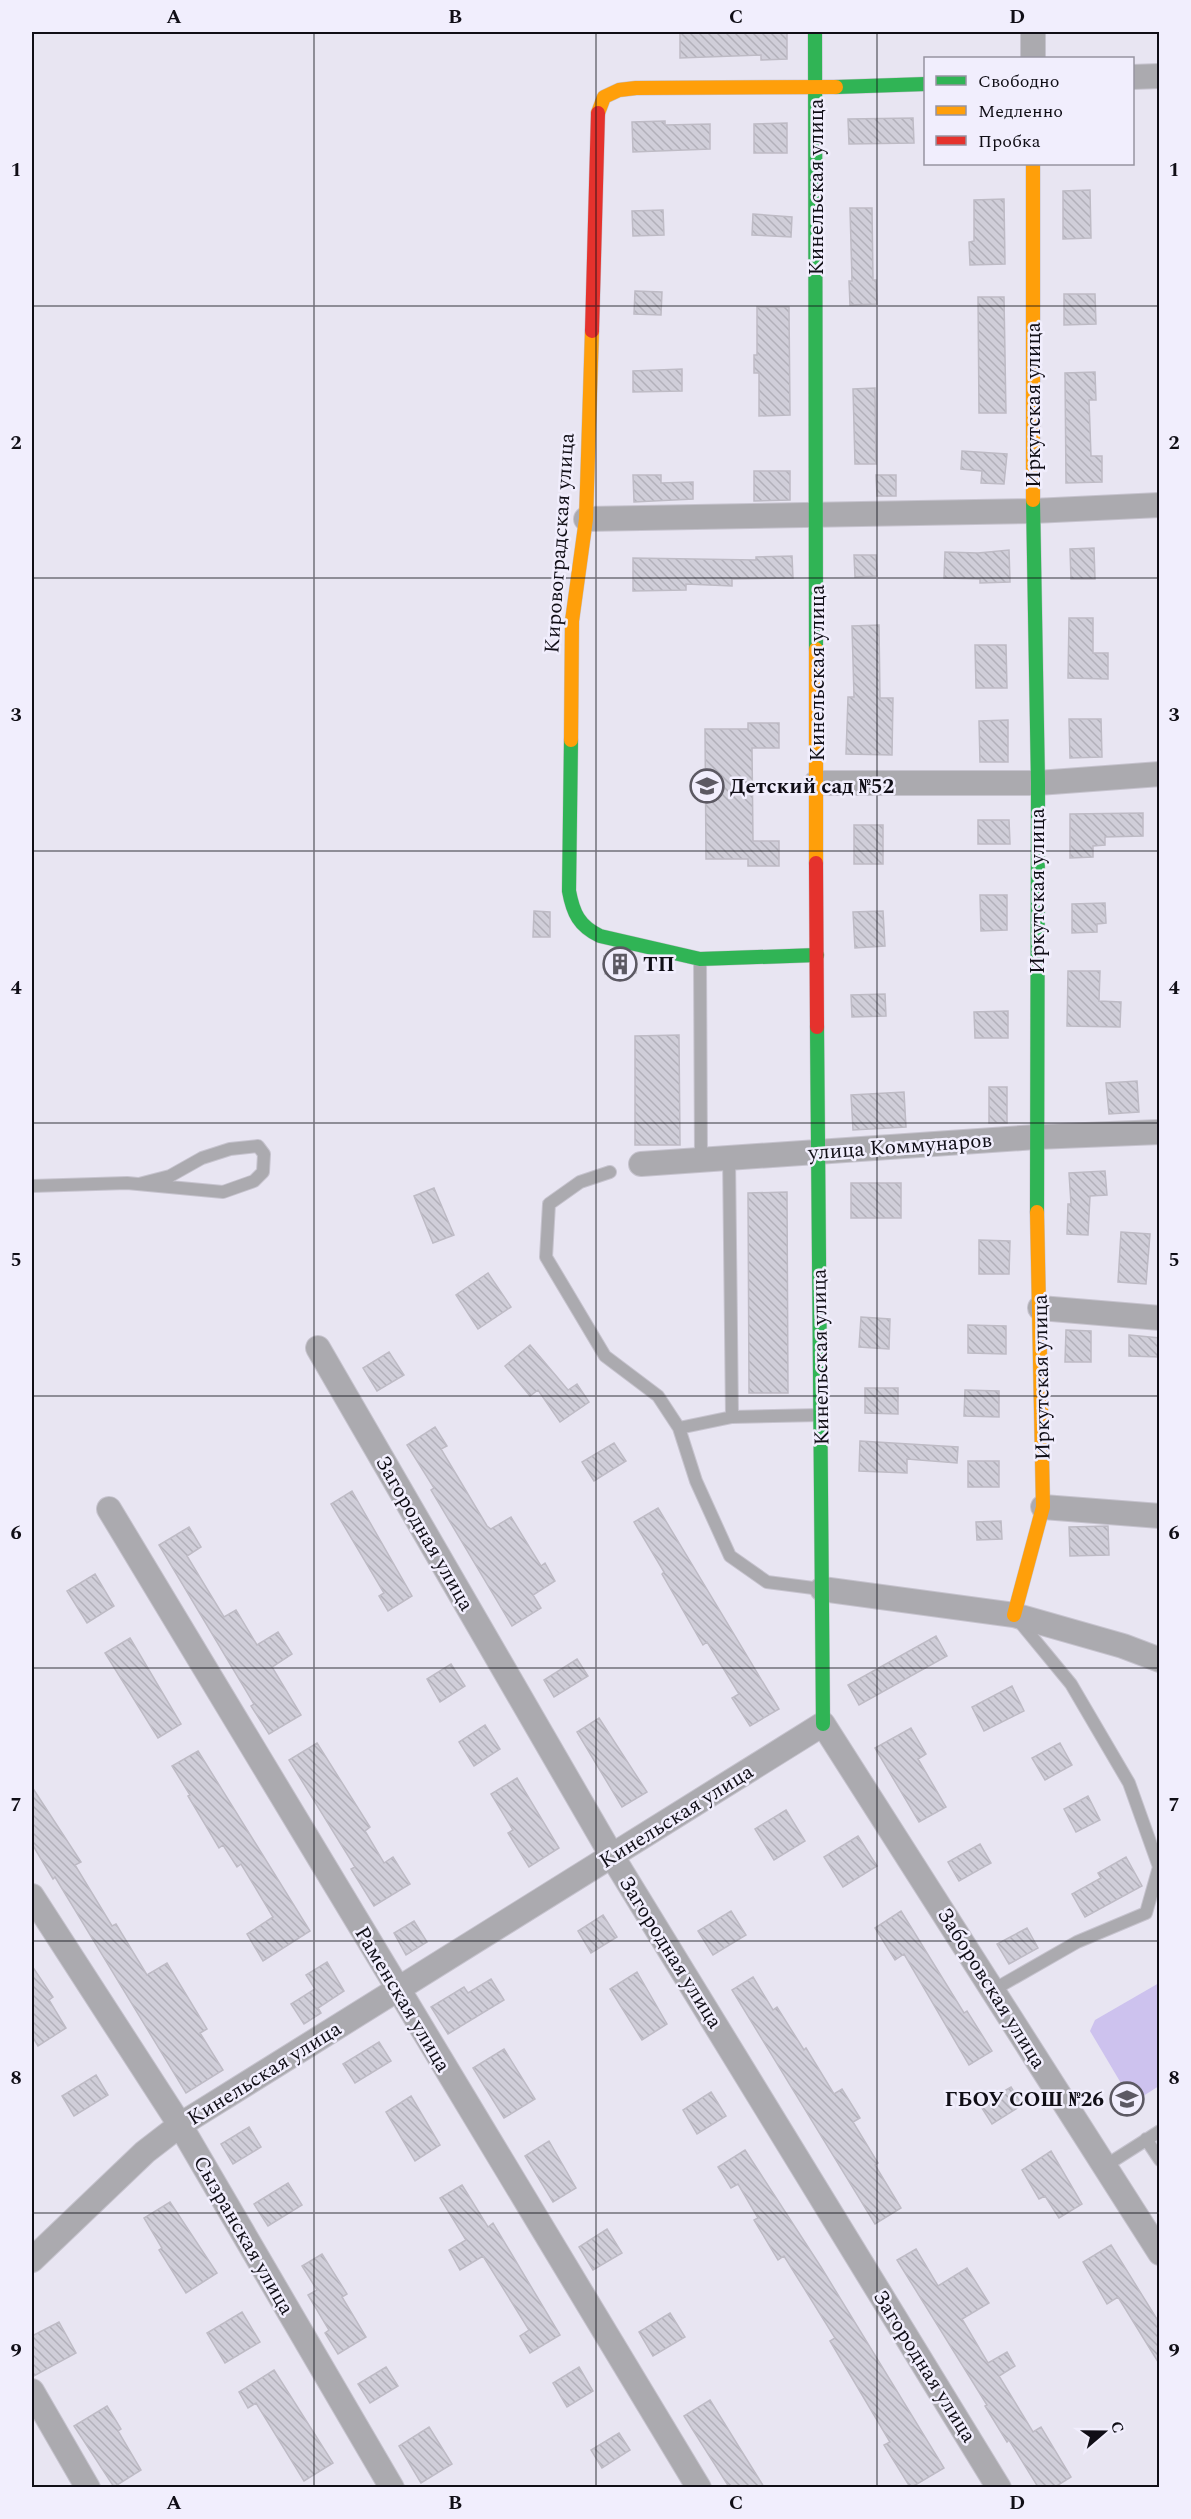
<svg xmlns="http://www.w3.org/2000/svg" width="1191" height="2519" viewBox="0 0 1191 2519" font-family="Spectral,serif">
	<style>
		.grass { fill: #cdc2ee }
		.building { fill: url(#building-back-hatch); stroke: #bebbc5; stroke-width: 1.5 }
		.lines { fill: none; stroke-linecap: round; stroke-linejoin: round }
		.lane-casing { stroke: #c6c3ce; stroke-width: 14 }
		.street-casing { stroke: #c6c3ce; stroke-width: 26 }
		.fast-casing { stroke: #c6c3ce; stroke-width: 15 }
		.slow-casing { stroke: #c6c3ce; stroke-width: 15 }
		.jam-casing { stroke: #c6c3ce; stroke-width: 15 }
		.lane { stroke: #abaaaf; stroke-width: 12 }
		.street { stroke: #abaaaf; stroke-width: 24 }
		.fast { stroke: #30b455; stroke-width: 14 }
		.slow { stroke: #ff9f0a; stroke-width: 14 }
		.jam { stroke: #e5322d; stroke-width: 14 }
		.grid { fill: none; stroke: #100e16; stroke-width: 1.5; stroke-opacity: 0.55 }
		.labels { text-anchor: middle; stroke-width: 5; stroke-linejoin: round; paint-order: stroke }
		.street-label { font-size: 21px; fill: #100e16; stroke: #f1eefd }
		.poi-label { font-size: 21px; font-weight: bold; fill: #100e16; stroke: #f1eefd; text-anchor: start }
		.neatline { fill: none; stroke: #100e16; stroke-width: 2 }
		.grid-label { font-size: 20px; text-anchor: middle; font-weight: bold; fill: #100e16 }
	</style>
	<defs>
		<pattern id="building-back-hatch" width="6" height="6" patternUnits="userSpaceOnUse" patternTransform="scale(1.5)"><rect width="6" height="6" fill="#d0ced9"/><path d="M-1 5l2 2M0 0l6 6M5-1l2 2" fill="none" stroke="#b2b0ba"/></pattern>
	</defs>
	<rect width="100%" height="100%" fill="#e8e5f2"/>
	<!-- grass -->
	<path class="grass" d="M1159 1983V2086L1140 2098 1128 2095 1090 2031 1095 2020Z"/>
	<!-- building -->
	<path class="building" d="M680 32H787V59L761 60V55L680 58Z
		M913 118 914 143 849 144 848 119Z
		M665 121V125L710 124V149L633 152 632 122Z
		M787 123V153H754V124Z
		M1090 190 1091 238 1063 239V191Z
		M1004 199 1005 264 970 265 969 242 974 241V200Z
		M850 208H872L873 280H876L877 304 850 305 849 281H852Z
		M663 210 664 235 633 236 632 211Z
		M753 214 792 217 791 237 752 235Z
		M635 291 662 292 661 315 634 314Z
		M1064 294H1095L1096 324 1064 325Z
		M978 297H1004L1006 413H979Z
		M757 307H789L790 415 759 416V373H754V355H757Z
		M682 369V391L633 392V371Z
		M1095 372 1096 400H1089L1091 456H1102V482L1066 483 1065 373Z
		M875 388 876 464H855L853 389Z
		M962 451 1007 454 1004 484 981 483 982 471 961 469Z
		M754 471H790V500L754 501Z
		M633 475H661V483L693 482V499L634 502Z
		M876 475H896V496H877Z
		M1094 548 1095 579H1071L1070 549Z
		M1009 550 1010 582 980 583V579L944 578 945 552 978 553Z
		M854 555H876L877 576 855 577Z
		M792 556 793 578 732 579V586L686 584V590L633 591V558L756 560V557Z
		M1069 618H1093V653H1108V679L1068 678Z
		M879 625 880 698H893L892 755 846 754 848 697H854L852 626Z
		M975 645H1006L1007 688H976Z
		M1069 719H1101L1102 757 1070 758Z
		M1008 720V762H980L979 721Z
		M748 723H779V748H752L753 841H779V866H748V859H706L705 729H748Z
		M1143 813V836L1105 837V845L1093 846V857L1070 858V814Z
		M978 820H1009L1010 844H978Z
		M854 825H883V864H854Z
		M980 895H1007V930L981 931Z
		M1105 903 1106 923 1097 924V932L1072 933V904Z
		M534 911 550 912V937H533Z
		M883 911 885 946 855 948 853 912Z
		M604 956 636 964V973L605 974Z
		M1068 971H1100L1099 1001 1121 1002 1120 1027 1067 1026Z
		M885 994 886 1016 852 1017 851 995Z
		M1008 1011V1038H975L974 1012Z
		M679 1035 680 1145H635V1036Z
		M1137 1081 1139 1112 1109 1114 1106 1083Z
		M989 1087H1007V1123H989Z
		M904 1092 906 1127 853 1130 851 1095Z
		M1105 1171 1107 1195 1090 1196 1088 1235 1067 1234 1068 1204H1071L1069 1173Z
		M851 1183H901V1218H851Z
		M434 1188 454 1235 433 1243 414 1196Z
		M787 1192 788 1393H749L748 1193Z
		M1121 1232 1150 1234 1146 1284 1118 1282Z
		M979 1240 1010 1241 1009 1274H979Z
		M488 1273 511 1307 478 1329 456 1295Z
		M861 1317 890 1319 889 1349 859 1347Z
		M968 1325 1006 1326V1354L968 1353Z
		M1066 1330 1091 1331V1362H1065Z
		M1129 1335 1160 1338V1357L1129 1356Z
		M530 1345 568 1390 577 1384 589 1402 560 1422 538 1390 530 1396 505 1366Z
		M389 1352 404 1375 377 1391 363 1368Z
		M865 1388H898V1414L865 1413Z
		M965 1390 999 1391V1417L964 1416Z
		M435 1427 447 1446 441 1449 487 1526 491 1529 511 1517 541 1566 545 1563 555 1581 533 1595 541 1608 512 1626 431 1490 434 1488 407 1445Z
		M860 1441 958 1447 957 1463 907 1459V1473L859 1471Z
		M614 1443 626 1461 594 1481 582 1462Z
		M968 1461H999V1487H968Z
		M352 1491 412 1596 388 1611 379 1596 384 1593 331 1504Z
		M658 1508 779 1709 750 1726 732 1698 739 1694 707 1642 703 1645 662 1574 664 1572 634 1522Z
		M1001 1521 1002 1539 977 1540 976 1522Z
		M1108 1526 1109 1555 1070 1556 1069 1527Z
		M189 1527 201 1547 187 1556 224 1617 236 1610 257 1645 278 1632 292 1654 272 1667 301 1715 269 1734 251 1706 254 1704 159 1545Z
		M95 1574 114 1606 87 1623 67 1591Z
		M936 1636 947 1656 859 1705 848 1685Z
		M130 1638 181 1724 158 1738 105 1653Z
		M577 1659 588 1676 554 1697 544 1680Z
		M451 1664 465 1686 440 1702 427 1679Z
		M1012 1686 1024 1711 984 1731 972 1707Z
		M599 1718 647 1792 622 1807 577 1732Z
		M485 1725 500 1749 474 1766 459 1742Z
		M911 1728 926 1754 918 1759 946 1807 919 1822 875 1748Z
		M317 1743 370 1827 365 1831 384 1863 393 1857 410 1884 374 1906 351 1869 355 1867 289 1760Z
		M1060 1743 1072 1765 1045 1780 1032 1758Z
		M198 1751 310 1931 263 1961 247 1934 273 1917 241 1864 237 1867 223 1845 219 1848 188 1796 190 1795 172 1766Z
		M517 1778 559 1848 529 1867 508 1833 513 1830 491 1794Z
		M32 1787 81 1862 75 1865 112 1926 116 1924 147 1975 167 1963 207 2029 200 2033 223 2070 186 2093 55 1877 53 1879 32 1844Z
		M1088 1796 1100 1820 1076 1832 1064 1809Z
		M786 1810 805 1841 774 1860 755 1829Z
		M858 1836 877 1866 843 1887 824 1857Z
		M980 1844 991 1863 959 1881 948 1862Z
		M1126 1857 1142 1886 1085 1917 1072 1894 1101 1878 1098 1873Z
		M731 1911 746 1935 713 1955 698 1931Z
		M901 1911 964 2013 967 2011 992 2051 969 2065 904 1954 895 1960 875 1928Z
		M603 1915 617 1937 591 1953 578 1931Z
		M414 1921 427 1942 406 1955 394 1933Z
		M1027 1928 1038 1948 1009 1964 997 1944Z
		M327 1962 344 1991 318 2008 321 2013 304 2024 291 2004 315 1989 306 1975Z
		M32 1966 53 1997 49 2000 66 2028 38 2046 32 2036Z
		M637 1972 667 2024 642 2040 610 1989Z
		M753 1977 773 2010 777 2007 804 2050 806 2048 834 2094 842 2089 860 2118 853 2122 878 2163 875 2165 901 2208 875 2224 732 1990Z
		M491 1979 504 2000 448 2034 431 2007 464 1987 468 1993Z
		M379 2042 391 2061 355 2083 343 2064Z
		M504 2049 535 2099 504 2118 473 2068Z
		M96 2075 108 2095 74 2116 62 2096Z
		M1011 2087 1022 2105 992 2124 980 2105Z
		M711 2092 726 2116 697 2134 683 2110Z
		M411 2096 440 2145 415 2161 386 2112Z
		M249 2127 261 2147 233 2164 221 2144Z
		M549 2141 576 2188 553 2202 525 2156Z
		M745 2150 821 2267 944 2468 912 2487H910L884 2445 890 2442 830 2341 835 2338 784 2256 778 2260 754 2220 758 2218 738 2184 731 2188 718 2167Z
		M1051 2151 1082 2204 1059 2218 1045 2196 1039 2199 1022 2170Z
		M288 2183 302 2205 268 2226 254 2204Z
		M462 2185 488 2227 493 2223 560 2335 530 2353 520 2336 529 2330 483 2256 460 2270 449 2250 466 2240 440 2198Z
		M170 2202 217 2273 186 2293 159 2250 162 2248 144 2218Z
		M607 2229 622 2253 593 2270 579 2247Z
		M1111 2245 1160 2324V2365L1118 2297 1107 2304 1083 2262Z
		M916 2249 938 2286 967 2268 989 2303 962 2319 988 2363 1007 2352 1015 2366 999 2376 1033 2432 1041 2427 1071 2477 1055 2487H1038L1009 2440 1007 2442 985 2406 987 2405 897 2260Z
		M322 2254 347 2294 342 2297 366 2337 338 2354 325 2333 329 2330 308 2295 317 2290 302 2266Z
		M242 2312 260 2342 225 2363 207 2333Z
		M670 2313 685 2337 653 2356 639 2332Z
		M59 2322 76 2353 32 2377V2336Z
		M386 2367 398 2386 370 2403 358 2384Z
		M579 2367 593 2391 567 2407 553 2383Z
		M274 2370 333 2463 304 2481 256 2403 248 2408 239 2392Z
		M710 2400 739 2447 764 2487H729L684 2416Z
		M107 2406 121 2429 118 2431 141 2470 114 2487 74 2426Z
		M429 2427 452 2464 421 2483 399 2446Z
		M619 2433 630 2450 602 2468 591 2450Z"/>
	<g class="lines">
		<defs>
			<path id="lane" d="M700 960 701 1160
				M729 1156 732 1417
				M610 1172 580 1182 549 1204 546 1257 605 1356 658 1396 679 1428 732 1417 820 1415
				M32 1186 127 1183 223 1192 254 1181 263 1172 264 1154 258 1146 230 1149 202 1158 170 1176 139 1184
				M679 1428 696 1481 730 1556 767 1582 821 1589
				M993 1990 1077 1942 1146 1913 1159 1867 1129 1783 1071 1684 1019 1621
				M1146 2139 1160 2160
				M1105 2166 1160 2131"/>
			<path id="street" d="M1033 32V58
				M1132 77 1160 76
				M586 519 1033 511 1160 505
				M816 783H1038L1160 774
				M641 1164 1036 1137 1160 1132
				M1040 1308 1160 1318
				M318 1348 612 1856 999 2488
				M1043 1507 1160 1516
				M109 1509 699 2488
				M822 1589 1014 1615 1123 1646 1160 1660
				M32 1896 180 2125 392 2488
				M32 2260 145 2152 180 2125 823 1724 1160 2253
				M32 2391 88 2488"/>
			<path id="fast" d="M815 32 816 649
				M836 87 926 84
				M1033 500 1038 783 1037 1212
				M571 740 569 891C573 913 579 926 600 936L700 959 817 955
				M817 1027 823 1724"/>
			<path id="slow" d="M598 113 604 97 619 90 636 88 836 87
				M1033 164V500
				M816 649V863
				M571 740 572 621 586 519 592 331
				M1014 1615 1043 1507 1037 1212"/>
			<path id="jam" d="M592 331 598 113
				M816 863 817 1027"/>
		</defs>
		<!-- lane casing -->
		<use href="#lane" class="lane-casing"/>
		<!-- street casing -->
		<use href="#street" class="street-casing"/>
		<!-- fast casing -->
		<use href="#fast" class="fast-casing"/>
		<!-- slow casing -->
		<use href="#slow" class="slow-casing"/>
		<!-- jam casing -->
		<use href="#jam" class="jam-casing"/>
		<!-- lane -->
		<use href="#lane" class="lane"/>
		<!-- street -->
		<use href="#street" class="street"/>
		<!-- fast -->
		<use href="#fast" class="fast"/>
		<!-- slow -->
		<use href="#slow" class="slow"/>
		<!-- jam -->
		<use href="#jam" class="jam"/>
	</g>
	<!-- grid -->
	<path class="grid" d="M314 32V2488M596 32V2488M877 32V2488M32 306H1160M32 578H1160M32 851H1160M32 1123H1160M32 1396H1160M32 1668H1160M32 1941H1160M32 2213H1160"/>
	<!-- icons -->
	<defs>
		<symbol id="school-ring" viewBox="-11 -11 22 22"><circle r="9.5" fill="#f1eefd" stroke="#5c5963" stroke-width="1.5"/><path d="M0-5L7-2L0 1L-7-2ZM-4 1L0 2.5L4 1V4Q0 6-4 4Z" fill="#5c5963"/></symbol>
		<symbol id="building-ring" viewBox="-11 -11 22 22"><circle r="9.5" fill="#f1eefd" stroke="#5c5963" stroke-width="1.5"/><path d="M-4-6H4V6H1V3H-1V6H-4ZM-2.5-4.3h1.7v1.8h-1.7ZM.8-4.3h1.7v1.8H.8ZM-2.5-1h1.7V.8h-1.7ZM.8-1h1.7V.8H.8Z" fill="#5c5963"/></symbol>
	</defs>
	<g fill-rule="evenodd">
		<use href="#school-ring" x="688" y="767" width="38" height="38"/>
		<use href="#building-ring" x="601" y="945" width="38" height="38"/>
		<use href="#school-ring" x="1108" y="2080" width="38" height="38"/>
	</g>
	<g class="labels">
		<!-- street labels -->
		<g class="street-label">
			<text transform="translate(816 187) rotate(-90)" y="7">Кинельская улица</text>
			<text transform="translate(1033 405) rotate(-90)" y="7">Иркутская улица</text>
			<text transform="translate(559 543) rotate(-86)" y="7">Кировоградская улица</text>
			<text transform="translate(817 673) rotate(-90)" y="7">Кинельская улица</text>
			<text transform="translate(1037 891) rotate(-90)" y="7">Иркутская улица</text>
			<text transform="translate(900 1146) rotate(-4)" y="7">улица Коммунаров</text>
			<text transform="translate(820 1357) rotate(-91)" y="7">Кинельская улица</text>
			<text transform="translate(1041 1377) rotate(-91)" y="7">Иркутская улица</text>
			<text transform="translate(425 1533) rotate(60)" y="7">Загородная улица</text>
			<text transform="translate(676 1816) rotate(-32)" y="7">Кинельская улица</text>
			<text transform="translate(671 1952) rotate(58)" y="7">Загородная улица</text>
			<text transform="translate(992 1988) rotate(58)" y="7">Заборовская улица</text>
			<text transform="translate(403 1999) rotate(59)" y="7">Раменская улица</text>
			<text transform="translate(264 2073) rotate(-32)" y="7">Кинельская улица</text>
			<text transform="translate(244 2235) rotate(60)" y="7">Сызранская улица</text>
			<text transform="translate(925 2366) rotate(58)" y="7">Загородная улица</text>
		</g>
		<!-- poi labels -->
		<g class="poi-label">
			<text x="730" y="793">Детский сад №52</text>
			<text x="643" y="971">ТП</text>
			<text x="1104" y="2106" text-anchor="end">ГБОУ СОШ №26</text>
		</g>
	</g>
	<!-- border -->
	<rect width="1191" height="2519" fill="none" stroke="#f1eefd" stroke-width="66"/>
	<!-- legend -->
	<rect x="924" y="57" width="210" height="108" fill="#f1eefd" stroke="#9794a1" stroke-width="1.5"/>
	<rect x="936" y="76" width="30" height="9" fill="#30b455" stroke="#9794a1" stroke-width="1.5"/>
	<text x="978" y="87" font-size="18" fill="#100e16">Свободно</text>
	<rect x="936" y="106" width="30" height="9" fill="#ff9f0a" stroke="#9794a1" stroke-width="1.5"/>
	<text x="978" y="117" font-size="18" fill="#100e16">Медленно</text>
	<rect x="936" y="136" width="30" height="9" fill="#e5322d" stroke="#9794a1" stroke-width="1.5"/>
	<text x="978" y="147" font-size="18" fill="#100e16">Пробка</text>
	<!-- north arrow -->
	<g transform="translate(1104 2432) rotate(70)" stroke="#f1eefd" stroke-width="4.5" paint-order="stroke">
	<path d="M0-4.5L10 22L0 15L-10 22Z" fill="#100e16"/>
	<text y="-9" font-size="16" font-weight="bold" text-anchor="middle" fill="#100e16">С</text>
	</g>
	<rect x="33" y="33" width="1125" height="2453" class="neatline"/>
	<g class="grid-label">
		<text x="174" y="23">A</text>
		<text x="455" y="23">B</text>
		<text x="736" y="23">C</text>
		<text x="1017" y="23">D</text>
		<text x="16" y="176">1</text>
		<text x="1174" y="176">1</text>
		<text x="16" y="449">2</text>
		<text x="1174" y="449">2</text>
		<text x="16" y="721">3</text>
		<text x="1174" y="721">3</text>
		<text x="16" y="994">4</text>
		<text x="1174" y="994">4</text>
		<text x="16" y="1266">5</text>
		<text x="1174" y="1266">5</text>
		<text x="16" y="1539">6</text>
		<text x="1174" y="1539">6</text>
		<text x="16" y="1811">7</text>
		<text x="1174" y="1811">7</text>
		<text x="16" y="2084">8</text>
		<text x="1174" y="2084">8</text>
		<text x="16" y="2357">9</text>
		<text x="1174" y="2357">9</text>
		<text x="174" y="2509">A</text>
		<text x="455" y="2509">B</text>
		<text x="736" y="2509">C</text>
		<text x="1017" y="2509">D</text>
	</g>
</svg>
